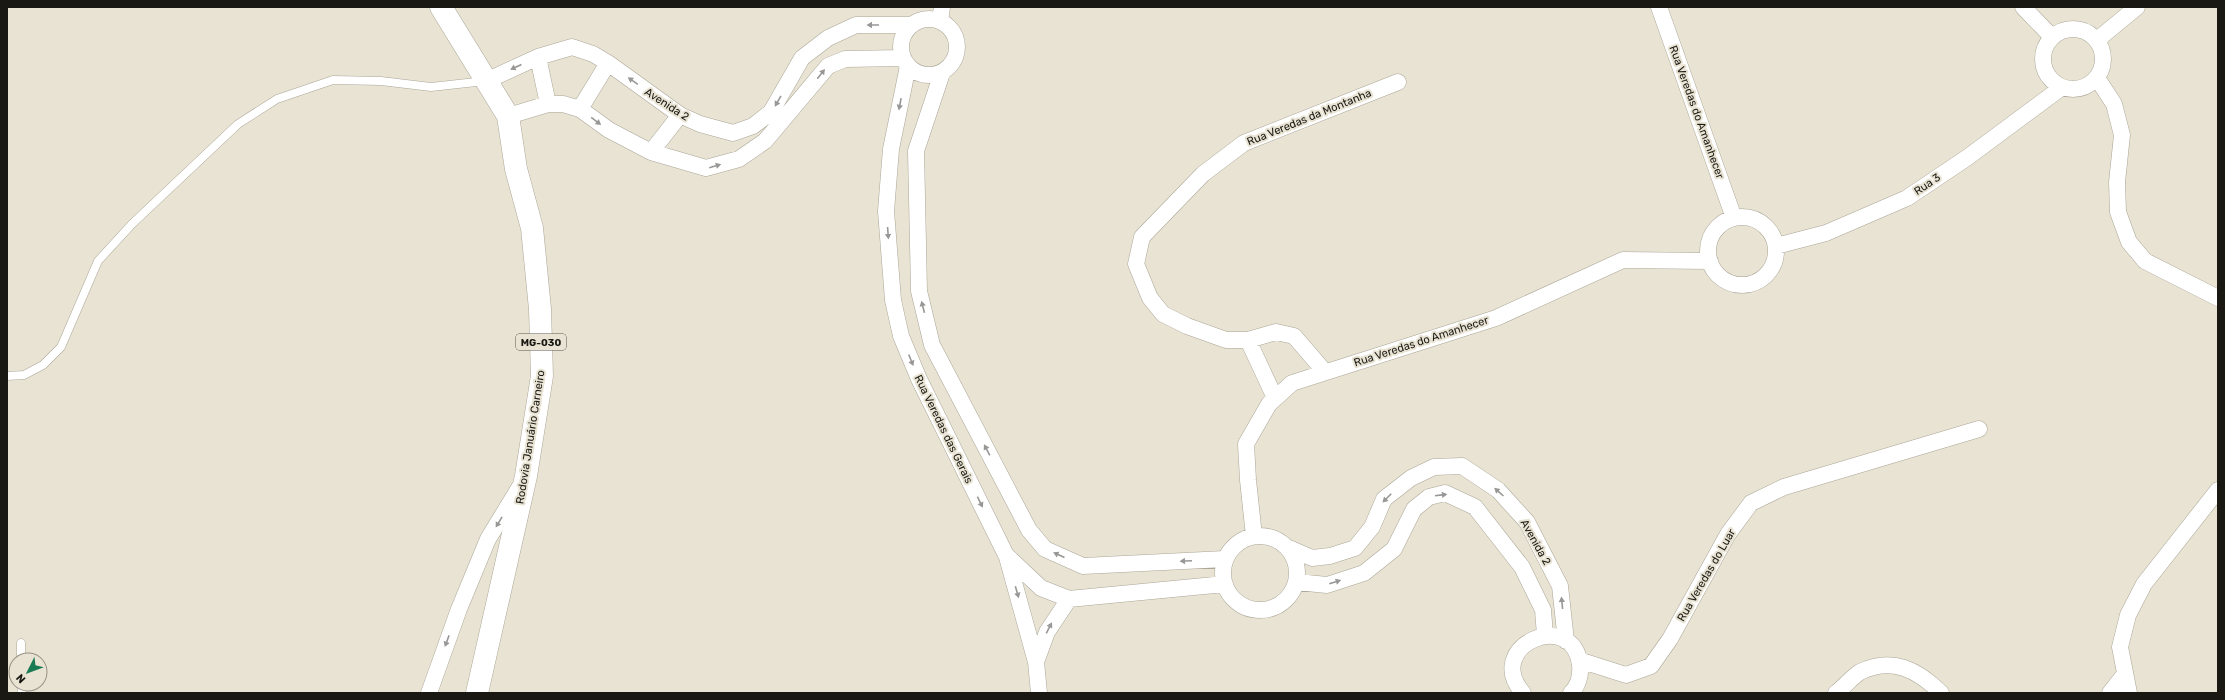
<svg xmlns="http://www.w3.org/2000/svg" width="2225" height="700" viewBox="0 0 2225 700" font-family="Rubik,sans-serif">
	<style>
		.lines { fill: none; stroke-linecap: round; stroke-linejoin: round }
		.lane-casing { stroke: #aba697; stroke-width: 9 }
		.street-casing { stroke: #aba697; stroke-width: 17 }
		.highway-casing { stroke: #aba697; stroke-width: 23 }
		.lane { stroke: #fff; stroke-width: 8 }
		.street { stroke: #fff; stroke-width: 16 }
		.highway { stroke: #fff; stroke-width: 22 }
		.oneway { fill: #989795 }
		.labels { text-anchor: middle; stroke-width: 4; stroke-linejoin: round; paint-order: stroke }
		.shield { fill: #e8e3d3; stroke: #58554d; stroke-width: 1 }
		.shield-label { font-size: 10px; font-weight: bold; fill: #1a1813 }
		.street-label { font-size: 11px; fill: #1a1813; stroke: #e8e3d3 }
	</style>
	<rect width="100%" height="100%" fill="#e8e3d3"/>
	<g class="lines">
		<defs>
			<path id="lane" d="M7 376 24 375 43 365 61 347 98 261 132 224 238 124 277 99 333 80 381 81 431 87 485 81
				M21 643V660
				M21 684 22 693"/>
			<path id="street" d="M1659 7 1734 218
				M2023 7 2052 37
				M901 47a28 28 0 1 1 56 0a28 28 0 1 1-56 0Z
				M940 21 942 7
				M2043 59a30 30 0 1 1 60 0a30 30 0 1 1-60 0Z
				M2097 40 2137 7
				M538 57 548 104
				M908 66 891 149 886 211 893 300 901 336 919 379 1006 555 1041 588 1069 599 1225 584
				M942 73 916 151 919 291 932 345 1029 530 1045 549 1083 566 1225 559
				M2097 78 2114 104 2122 135 2117 182 2118 212 2129 242 2145 261 2218 298
				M486 81 538 57 572 47 593 54 608 63 680 115 700 124 733 133 753 126 771 112 802 58 828 38 856 25H912
				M580 109 608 63
				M508 116 548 104H563L580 109 609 130 651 152 706 168 739 159 765 141 828 66 845 59 903 58
				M651 152 680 115
				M1708 251a34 34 0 1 1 68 0a34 34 0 1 1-68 0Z
				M1776 246 1826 233 1907 198 1968 157 2061 88
				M1248 340 1275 398
				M1325 372 1294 336 1276 332 1248 340H1226L1187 326 1163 314 1150 298 1136 264 1142 237 1203 174 1244 143 1398 82
				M1223 573a37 37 0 1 1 74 0a37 37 0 1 1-74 0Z
				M1254 536 1248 480 1246 444 1269 404 1292 383 1496 318 1623 260 1710 261
				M1289 548 1312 558 1330 556 1355 548 1372 527 1384 499 1411 478 1434 467 1462 466 1498 490 1527 522 1560 586 1566 641
				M1007 557 1036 662 1039 693
				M1297 582 1327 585 1364 573 1394 549 1414 509 1429 497 1445 493 1475 507 1522 567 1543 610 1545 635
				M1579 660 1626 675 1651 666 1670 639 1728 534 1751 503 1784 487 1979 429
				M1036 662 1047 632 1069 599
				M429 693 459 609 488 539 519 488
				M1523 693C1482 646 1573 607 1580 665 1581 675 1578 686 1571 693
				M1836 693C1844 687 1852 677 1860 672 1892 656 1918 670 1941 693
				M2110 693 2124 675
				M2129 693 2120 647 2128 615 2144 584 2218 490"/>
			<path id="highway" d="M441 7 508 116 516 169 532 228 540 309 542 376 526 476 477 693"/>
		</defs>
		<!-- lane casing -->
		<use href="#lane" class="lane-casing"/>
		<!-- street casing -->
		<use href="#street" class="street-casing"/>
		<!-- highway casing -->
		<use href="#highway" class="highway-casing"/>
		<!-- lane -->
		<use href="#lane" class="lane"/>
		<!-- street -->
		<use href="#street" class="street"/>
		<!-- highway -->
		<use href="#highway" class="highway"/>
	</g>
	<!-- one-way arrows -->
	<defs><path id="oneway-solid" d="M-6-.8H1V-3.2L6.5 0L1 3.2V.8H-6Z"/></defs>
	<g class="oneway">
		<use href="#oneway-solid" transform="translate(873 25) rotate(180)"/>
		<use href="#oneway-solid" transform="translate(516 67) rotate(155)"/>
		<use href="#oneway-solid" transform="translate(821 74) rotate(-52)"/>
		<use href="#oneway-solid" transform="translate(633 81) rotate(-145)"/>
		<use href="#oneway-solid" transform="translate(778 101) rotate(120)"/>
		<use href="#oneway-solid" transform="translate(900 104) rotate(101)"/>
		<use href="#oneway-solid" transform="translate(596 121) rotate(37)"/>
		<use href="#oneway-solid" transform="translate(715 166) rotate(-16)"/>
		<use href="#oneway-solid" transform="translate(888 233) rotate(86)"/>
		<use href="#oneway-solid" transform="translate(923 307) rotate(-104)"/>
		<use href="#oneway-solid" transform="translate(911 360) rotate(68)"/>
		<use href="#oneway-solid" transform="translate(987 450) rotate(-118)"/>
		<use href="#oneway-solid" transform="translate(1499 492) rotate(-138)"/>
		<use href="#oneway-solid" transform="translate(1441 495) rotate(-7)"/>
		<use href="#oneway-solid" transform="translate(1387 498) rotate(135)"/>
		<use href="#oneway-solid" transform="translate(980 502) rotate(64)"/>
		<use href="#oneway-solid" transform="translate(499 522) rotate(121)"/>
		<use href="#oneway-solid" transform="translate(1059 555) rotate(-156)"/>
		<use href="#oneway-solid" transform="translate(1186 561) rotate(177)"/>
		<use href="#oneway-solid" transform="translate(1335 582) rotate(-18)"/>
		<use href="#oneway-solid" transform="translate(1017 592) rotate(74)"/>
		<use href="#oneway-solid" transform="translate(1562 603) rotate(-96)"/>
		<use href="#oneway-solid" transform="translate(1049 628) rotate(-63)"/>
		<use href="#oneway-solid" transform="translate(447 641) rotate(110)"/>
	</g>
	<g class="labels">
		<!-- shield labels -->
		<rect class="shield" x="516" y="334" width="50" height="16" rx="3"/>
		<g class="shield-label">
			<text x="541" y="346">MG-030</text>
		</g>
		<!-- street labels -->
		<g class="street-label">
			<text transform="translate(667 104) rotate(33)" y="4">Avenida 2</text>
			<text transform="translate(1697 112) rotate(70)" y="4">Rua Veredas do Amanhecer</text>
			<text transform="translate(1309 117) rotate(-22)" y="4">Rua Veredas da Montanha</text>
			<text transform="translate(1927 184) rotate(-34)" y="4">Rua 3</text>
			<text transform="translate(1421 341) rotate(-18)" y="4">Rua Veredas do Amanhecer</text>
			<text transform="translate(944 429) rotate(64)" y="4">Rua Veredas das Gerais</text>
			<text transform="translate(530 437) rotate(-81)" y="4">Rodovia Januário Carneiro</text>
			<text transform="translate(1536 542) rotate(61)" y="4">Avenida 2</text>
			<text transform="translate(1706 575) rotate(-60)" y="4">Rua Veredas do Luar</text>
		</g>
	</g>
	<!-- border -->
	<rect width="2225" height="700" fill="none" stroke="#1a1813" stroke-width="16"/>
	<!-- north arrow -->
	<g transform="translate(28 672) rotate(228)"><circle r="19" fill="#e8e3d3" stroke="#969286"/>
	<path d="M0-3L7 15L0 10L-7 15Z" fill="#187b53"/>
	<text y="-6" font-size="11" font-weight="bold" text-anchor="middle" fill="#1a1813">N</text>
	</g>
</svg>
